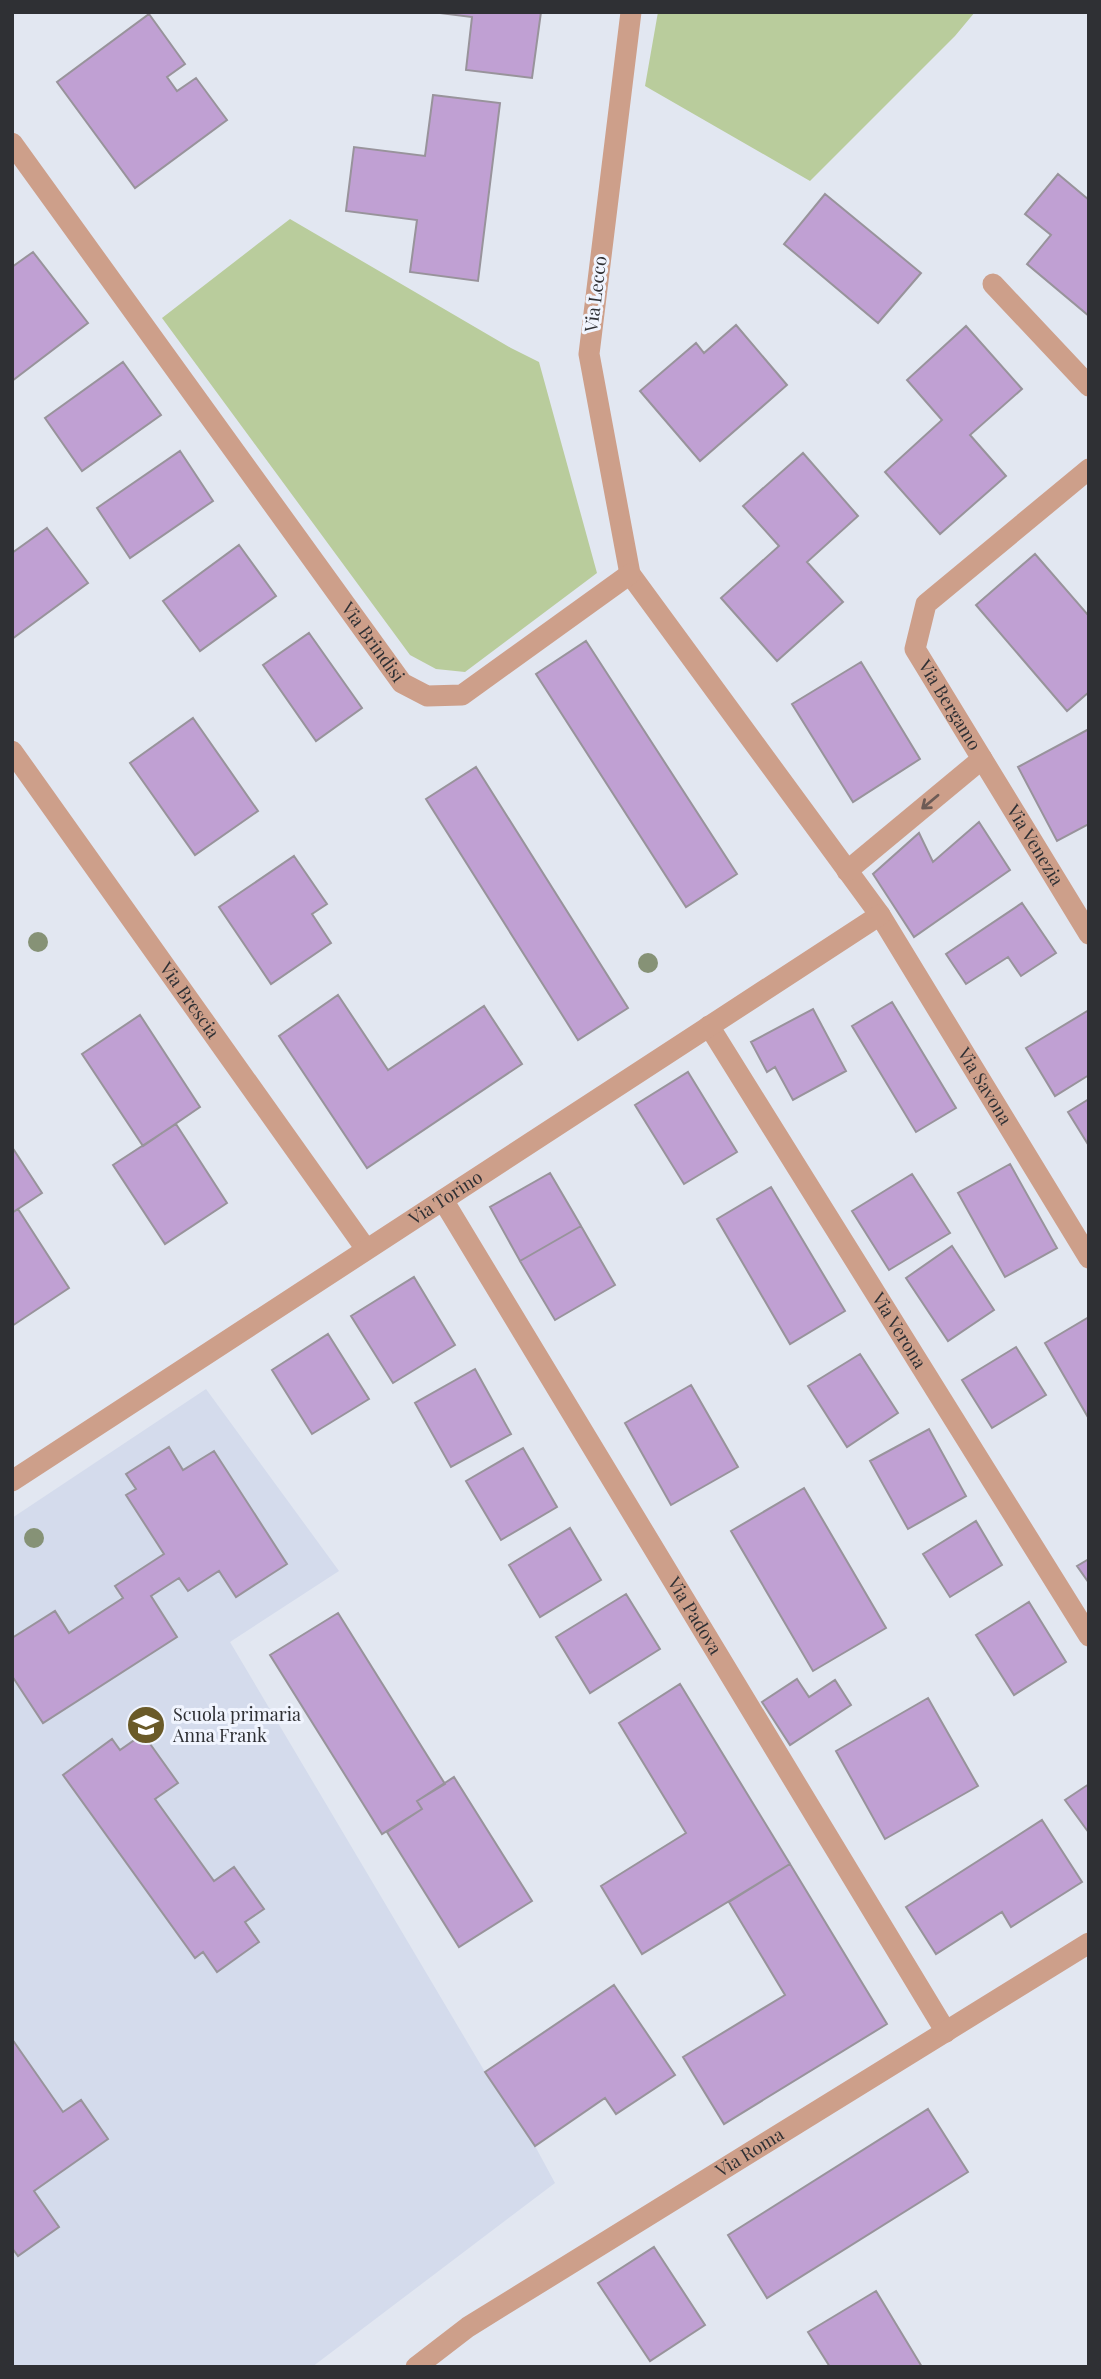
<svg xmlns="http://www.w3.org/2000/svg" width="1101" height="2379" viewBox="0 0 1101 2379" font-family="'Playfair Display',serif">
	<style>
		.built { fill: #d4dbec }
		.green { fill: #b9cc9c }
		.building { fill: #c0a0d3; stroke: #98939b; stroke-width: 2 }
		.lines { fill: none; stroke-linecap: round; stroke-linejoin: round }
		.minor { stroke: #cd9f8a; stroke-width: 21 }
		.tree { fill: #869276 }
		.oneway { stroke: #6e5c56 }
		.labels { text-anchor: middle; stroke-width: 6; stroke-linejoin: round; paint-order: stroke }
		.street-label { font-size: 18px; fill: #2f3034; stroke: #f0f4fe }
		.poi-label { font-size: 18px; fill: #2f3034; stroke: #f0f4fe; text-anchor: start }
	</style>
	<rect width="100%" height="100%" fill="#e2e7f1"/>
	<!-- built -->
	<path class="built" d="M206 1389 339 1571 230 1642 485 2072 535 2146 555 2183 312 2367H12V1518Z"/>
	<!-- green -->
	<path class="green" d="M658 12H975L955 36 810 181 645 86Z
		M290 219 511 348 539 362 597 573 465 672 436 669 410 655 162 318Z"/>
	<!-- building -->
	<path class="building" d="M432 12H541L532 78 466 70 472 17Z
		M149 14 185 64 167 77 177 91 196 78 227 120 135 188 57 82Z
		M433 95 500 103 478 281 410 272 417 220 346 211 354 147 425 156Z
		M1058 174 1089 200V316L1027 264 1051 235 1025 214Z
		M825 194 921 273 878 323 784 244Z
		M33 252 88 323 12 381V267Z
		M736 325 787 385 700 461 640 391 696 343 704 353Z
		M966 326 1022 389 970 435 1006 476 940 534 885 472 942 420 907 380Z
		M123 362 161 415 82 471 45 418Z
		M180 451 213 501 130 558 97 508Z
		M803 453 858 516 807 562 843 602 777 661 721 598 779 546 743 506Z
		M47 528 88 583 12 639V553Z
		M239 545 276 596 200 651 163 601Z
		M1035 554 1089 616V692L1067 711 976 605Z
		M309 633 362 708 316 741 263 665Z
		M586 641 737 874 686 907 536 674Z
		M861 662 920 759 853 802 792 704Z
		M193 718 258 811 195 855 130 763Z
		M1089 729V824L1057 841 1018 767Z
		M476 767 628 1008 578 1040 426 799Z
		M979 822 1010 870 914 937 873 874 919 833 933 862Z
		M294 856 327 904 312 914 331 943 271 984 219 907Z
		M1022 903 1056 953 1021 976 1008 957 966 984 946 954Z
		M338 995 388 1070 484 1006 522 1064 367 1168 279 1036Z
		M892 1002 956 1108 916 1132 852 1026Z
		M813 1009 846 1071 793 1100 775 1067 767 1072 751 1042Z
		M1089 1010V1075L1055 1096 1026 1048Z
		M140 1015 200 1107 143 1146 82 1054Z
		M688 1072 737 1152 684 1184 635 1105Z
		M1089 1099V1146L1068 1112Z
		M176 1124 227 1203 165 1244 113 1165Z
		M12 1147 42 1193 12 1213Z
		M1010 1164 1057 1248 1005 1277 958 1193Z
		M550 1173 581 1226 520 1261 490 1207Z
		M912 1174 950 1233 889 1270 852 1211Z
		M771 1187 845 1311 790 1344 717 1219Z
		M18 1209 69 1288 12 1326V1213Z
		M581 1226 615 1285 555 1320 520 1261Z
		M952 1246 994 1310 948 1341 906 1278Z
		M414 1277 455 1345 393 1383 351 1316Z
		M1089 1317V1419L1045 1343Z
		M328 1334 369 1399 312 1434 272 1370Z
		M1016 1347 1046 1395 992 1428 962 1380Z
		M860 1354 898 1413 847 1447 808 1386Z
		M475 1369 511 1434 451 1467 415 1403Z
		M691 1385 738 1467 671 1505 625 1423Z
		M929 1429 966 1496 908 1529 870 1461Z
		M169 1447 183 1470 214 1451 287 1564 236 1597 219 1571 188 1591 179 1578 151 1596 177 1637 43 1723 12 1676V1638L55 1611 69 1633 123 1598 115 1586 164 1554 126 1495 136 1489 126 1474Z
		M523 1448 557 1507 501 1540 466 1481Z
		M804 1488 886 1628 813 1671 731 1531Z
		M976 1521 1002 1565 950 1597 923 1554Z
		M570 1528 601 1580 540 1617 509 1565Z
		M1089 1559V1583L1077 1566Z
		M626 1594 660 1649 590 1693 556 1637Z
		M1029 1602 1066 1662 1014 1695 976 1635Z
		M338 1613 445 1784 417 1801 422 1809 382 1834 270 1655Z
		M797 1679 809 1697 835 1680 851 1705 790 1745 762 1702Z
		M680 1684 790 1864 642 1954 601 1886 686 1833 619 1723Z
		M928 1698 978 1786 885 1839 836 1751Z
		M143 1734 178 1783 155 1799 214 1881 234 1867 264 1909 245 1922 259 1942 217 1972 203 1952 195 1958 63 1775 112 1739 120 1750Z
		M454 1777 532 1901 459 1947 387 1832 422 1809 417 1801Z
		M1089 1784V1833L1065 1800Z
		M1042 1820 1082 1882 1011 1927 1002 1912 936 1954 906 1907Z
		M790 1864 887 2024 724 2124 683 2057 785 1995 729 1902Z
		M614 1985 675 2075 616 2114 605 2098 535 2146 485 2072Z
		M12 2039 63 2112 81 2100 108 2139 34 2191 59 2227 18 2256 12 2248Z
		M928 2109 968 2172 767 2298 728 2235Z
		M654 2247 705 2325 650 2361 598 2283Z
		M876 2291 922 2367H830L808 2332Z"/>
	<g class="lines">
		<!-- minor -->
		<g class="minor">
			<path id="s1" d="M631 12 589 354 630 574 880 915 1089 1258"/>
			<path id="s2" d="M12 143 402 683 427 696 462 695 630 574"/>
			<path d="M993 284 1089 386"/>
			<path id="s3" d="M1089 469 926 604 915 649 1089 934"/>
			<path id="s4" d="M12 751 366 1249"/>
			<path d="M847 871 982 759"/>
			<path id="s5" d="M709 1026 1089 1636"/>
			<path id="s6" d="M443 1200 946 2032"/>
			<path id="s7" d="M12 1481 880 915"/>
			<path id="s8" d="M416 2367 468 2327 1089 1943"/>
		</g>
	</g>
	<!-- trees -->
	<g class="tree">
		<circle cx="38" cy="942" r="10"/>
		<circle cx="648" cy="963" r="10"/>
		<circle cx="34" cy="1538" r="10"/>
	</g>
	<!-- one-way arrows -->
	<defs><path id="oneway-shaft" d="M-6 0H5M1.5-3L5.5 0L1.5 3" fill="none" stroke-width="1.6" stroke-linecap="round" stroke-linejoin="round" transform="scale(1.75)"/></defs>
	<use class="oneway" href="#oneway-shaft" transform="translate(930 802) rotate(140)"/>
	<!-- icons -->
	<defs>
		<symbol id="school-disc" viewBox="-11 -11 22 22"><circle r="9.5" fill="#6a5a28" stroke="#f0f4fe"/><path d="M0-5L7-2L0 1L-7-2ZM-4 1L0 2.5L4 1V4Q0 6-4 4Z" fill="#fff"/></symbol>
	</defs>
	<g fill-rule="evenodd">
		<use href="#school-disc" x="124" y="1703" width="44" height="44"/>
	</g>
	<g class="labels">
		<!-- street labels -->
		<g class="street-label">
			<text transform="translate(596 294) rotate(-83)" y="6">Via Lecco</text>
			<text dy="6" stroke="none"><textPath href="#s2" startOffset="616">Via Brindisi</textPath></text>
			<text dy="6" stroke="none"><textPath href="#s3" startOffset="324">Via Bergamo</textPath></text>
			<text dy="6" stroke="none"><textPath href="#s3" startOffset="488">Via Venezia</textPath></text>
			<text dy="6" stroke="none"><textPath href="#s4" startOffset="306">Via Brescia</textPath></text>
			<text dy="6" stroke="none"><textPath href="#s1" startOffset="1192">Via Savona</textPath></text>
			<text dy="6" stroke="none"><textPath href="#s7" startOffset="518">Via Torino</textPath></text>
			<text dy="6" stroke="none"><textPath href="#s5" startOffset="359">Via Verona</textPath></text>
			<text dy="6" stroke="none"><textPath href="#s6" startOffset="486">Via Padova</textPath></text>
			<text dy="6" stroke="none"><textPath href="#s8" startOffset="397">Via Roma</textPath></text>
		</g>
		<!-- poi labels -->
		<g class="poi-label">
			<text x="173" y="1721">Scuola primaria<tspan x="173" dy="21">Anna Frank</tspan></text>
		</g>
	</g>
	<!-- border -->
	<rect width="1101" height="2379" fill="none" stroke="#2f3034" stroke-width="28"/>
</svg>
